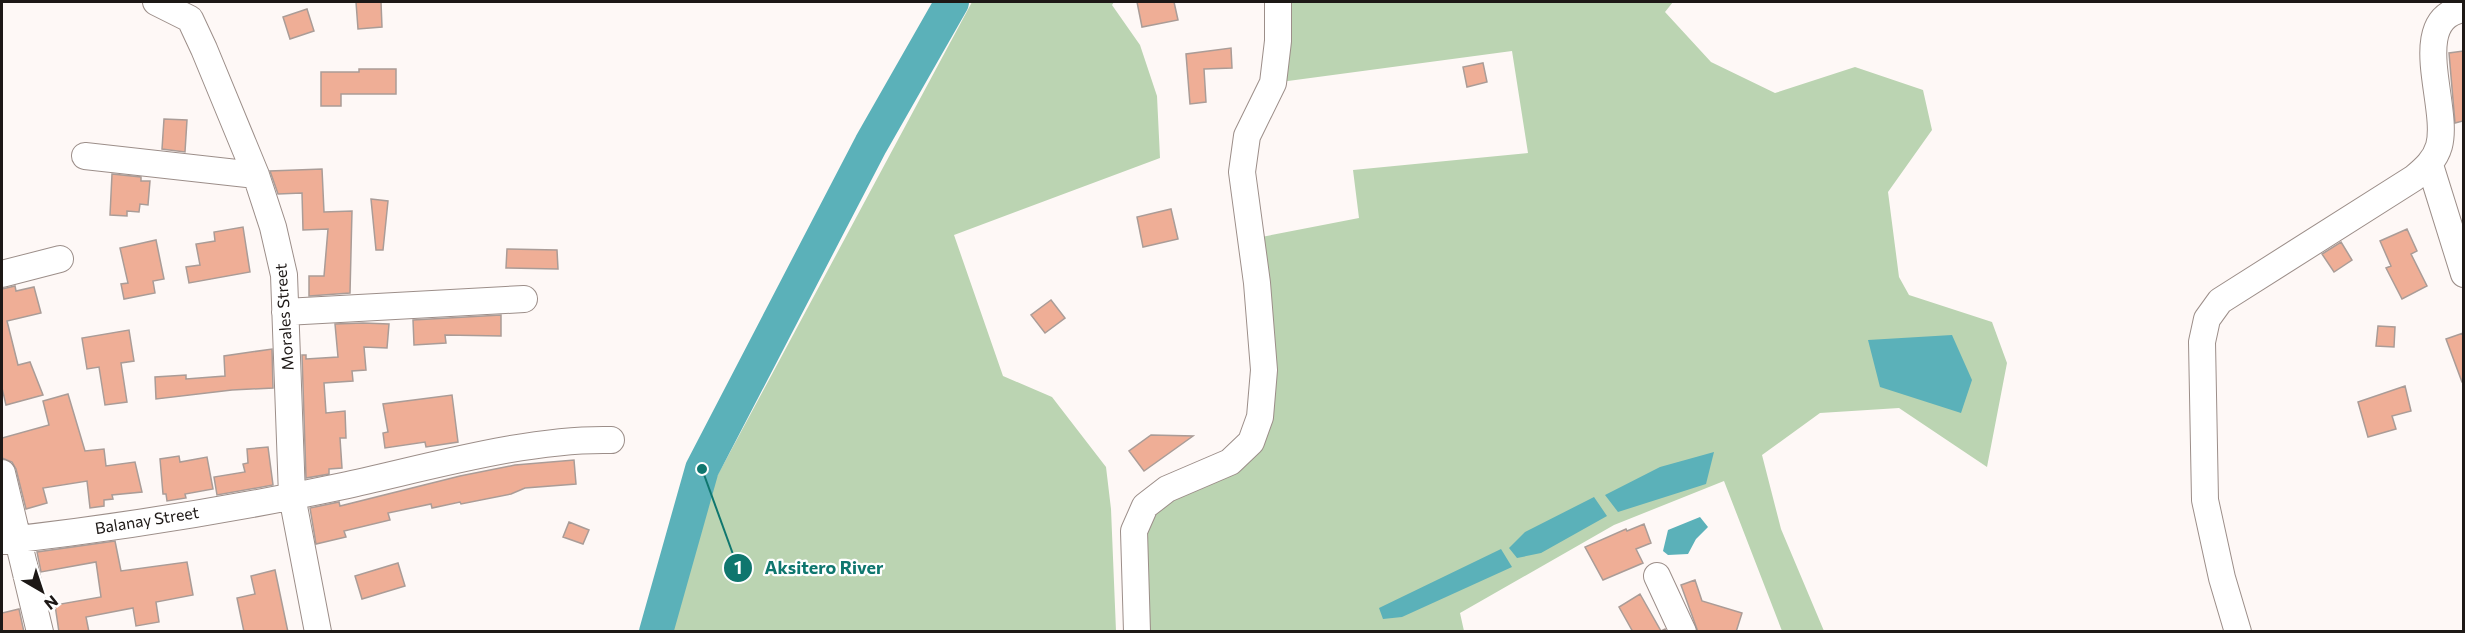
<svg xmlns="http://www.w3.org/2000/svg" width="2465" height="633" viewBox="0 0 2465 633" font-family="Commissioner,sans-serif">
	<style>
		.green { fill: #bbd4b2 }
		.water { fill: #5bb1b9 }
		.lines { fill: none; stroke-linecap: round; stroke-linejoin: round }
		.river { stroke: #5bb1b9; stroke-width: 34 }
		.building { fill: #efae96; stroke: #aa9c97; stroke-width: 1.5 }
		.minor-casing { stroke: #9c8e89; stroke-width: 28 }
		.minor { stroke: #fff; stroke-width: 26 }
		.labels { text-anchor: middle; stroke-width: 4.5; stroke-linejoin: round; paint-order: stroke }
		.street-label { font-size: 16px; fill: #1d1816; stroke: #fff }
		.leader { fill: none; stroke: #0f766e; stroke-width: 2 }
		.callout-dot { fill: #0f766e; stroke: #fff; stroke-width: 2 }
		.mark-label { font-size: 18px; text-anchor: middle; font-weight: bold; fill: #fff }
		.callout-label { font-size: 18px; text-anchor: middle; font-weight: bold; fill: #0f766e; stroke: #fff; stroke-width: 4.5; stroke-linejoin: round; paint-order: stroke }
	</style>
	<rect width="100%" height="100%" fill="#fef8f6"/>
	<!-- green -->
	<path class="green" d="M972 2H1114L1112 5 1140 45 1157 96 1160 158 954 235 1003 376 1052 397 1106 467 1111 509 1116 631H670L714 482Z
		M1276 2H1673L1665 12 1711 62 1775 93 1855 67 1923 90 1932 130 1888 192 1899 277 1909 295 1992 322 2007 363 1987 467 1899 408 1820 413 1762 455 1781 529 1824 631H1782L1724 481 1614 525 1460 613 1464 631H1137L1143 512 1230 462 1260 417 1251 239 1359 218 1353 170 1528 153 1512 51 1273 83Z"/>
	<!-- water -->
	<path class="water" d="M1952 335 1972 380 1961 413 1880 387 1868 340Z
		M1714 452 1706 484 1618 512 1605 495 1660 467Z
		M1594 497 1607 516 1541 553 1517 558 1509 548 1525 532Z
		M1700 517 1708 527 1696 539 1688 554 1668 555 1663 551 1668 530Z
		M1501 549 1512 567 1402 617 1383 619 1379 608Z"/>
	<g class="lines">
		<!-- river -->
		<path class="river" d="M656 632 702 469 871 144 952 2"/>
	</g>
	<!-- building -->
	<path class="building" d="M356 2H381L382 27 358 29Z
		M1137 2H1174L1178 20 1142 27Z
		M307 9 314 31 290 39 283 17Z
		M1231 48 1232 68 1204 69 1206 102 1190 104 1186 54Z
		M2463 51V121L2455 123 2449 53Z
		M1483 63 1487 82 1467 87 1463 67Z
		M359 69H396V94H341V106H321V72H359Z
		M164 119 187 120 185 152 162 149Z
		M322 169 324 212 352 211 350 293 309 296V276H324L328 229 303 230 302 193 278 194 270 171Z
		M112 174 141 177V181H150L148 205 140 204 139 212 127 211V216L110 215Z
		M371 199 388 201 383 250H376Z
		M1171 209 1178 239 1143 247 1137 217Z
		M243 227 250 272 189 283 186 267 200 265 196 244 215 241 214 232Z
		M2407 229 2417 251 2411 254 2427 286 2402 299 2386 268 2391 266 2380 241Z
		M156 240 164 279 153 281 155 293 124 299 121 284 128 283 120 248Z
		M2341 242 2352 260 2334 272 2322 254Z
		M507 249 557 250 558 269 506 268Z
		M15 286 16 291 34 287 41 313 7 321 18 365 30 362 43 395 6 405 2 388V289Z
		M1051 300 1065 318 1045 333 1031 315Z
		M501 315V336L445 335 446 343 414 345 413 320Z
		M363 323 389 324 387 348 364 347 366 370 352 371 353 381 324 383 326 413 345 411 346 438H340L342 468 329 469V474L306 478 302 355H306V359L338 357 335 324Z
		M2378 326 2395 327 2394 347 2376 346Z
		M129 330 134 361 121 363 127 402 105 405 99 367 87 369 82 338Z
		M2463 333V382H2462L2446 339Z
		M272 349 273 388 232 390 156 399 155 377 186 375V379L225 376 224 356Z
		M2405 386 2411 411 2392 416 2396 429 2368 437 2358 402Z
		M68 394 85 451 104 449 106 466 135 462 142 492 112 495 113 499 104 500V506L90 508 87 481 43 488 47 503 26 509 16 469 12 462 2 458V438L49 425 43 401Z
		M452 395 458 442 426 447 425 442 385 448 383 433 388 432 383 404Z
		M1151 435 1193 436 1144 471 1129 451Z
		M268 447 273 485 217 495 214 477 245 472 243 464 248 463 247 449Z
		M179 456 180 462 207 457 213 489 185 494 186 498 167 501 166 494H163L160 459Z
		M574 460 576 484 525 488 511 494 461 504 460 502 432 508 431 504 388 513 390 520 344 531 346 537 316 544 310 508 339 502 340 506 460 476 515 465Z
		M569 522 589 530 583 544 563 537Z
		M1644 524 1651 543 1636 549 1643 563 1603 580 1585 547 1626 529 1627 531Z
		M115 541 121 571 187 562 193 595 156 602 159 622 136 626 133 608 86 617 89 632H59L55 605 101 597 96 562 41 572 37 552Z
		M398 563 405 586 362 599 355 576Z
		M275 570 288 632H244L237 598 255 594 251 576Z
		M1695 580 1702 601 1742 613 1736 632H1698L1681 585Z
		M1640 594 1661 631 1665 629 1666 632H1633L1619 607Z
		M19 609 24 632H2V613Z"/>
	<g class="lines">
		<defs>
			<path id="minor" d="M156 2 190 19 204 49 256 175 273 227 284 275 292 496 318 632
				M85 156 256 175
				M2430 165 2464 274
				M2 274 60 259
				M285 312 524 299
				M2 473 40 632
				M2 541C116 528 230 510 343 486 426 468 527 438 611 440
				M1657 576 1683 632
				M1137 632 1134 531 1145 506 1167 489 1230 462 1251 442 1260 417 1264 370 1257 283 1242 172 1247 136 1273 83 1278 41V2
				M2238 632 2222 578 2205 500 2202 342 2207 319 2220 301 2414 178C2425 169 2435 160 2439 146 2450 106 2406 19 2464 9"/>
		</defs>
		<!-- minor casing -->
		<use href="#minor" class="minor-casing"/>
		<!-- minor -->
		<use href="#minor" class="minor"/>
	</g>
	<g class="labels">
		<!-- street labels -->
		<g class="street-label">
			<text transform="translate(284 317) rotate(-94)" y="6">Morales Street</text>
			<text transform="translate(147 520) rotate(-9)" y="6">Balanay Street</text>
		</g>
	</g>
	<!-- callouts -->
	<path class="leader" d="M702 469L738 568"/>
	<g class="callout-dot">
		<circle cx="702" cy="469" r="6"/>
		<circle cx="738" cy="568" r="15"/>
	</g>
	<g class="mark-label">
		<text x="738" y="574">1</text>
	</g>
	<g class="callout-label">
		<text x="824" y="574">Aksitero River</text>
	</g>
	<!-- border -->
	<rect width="2465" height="633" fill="none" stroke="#1d1816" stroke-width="6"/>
	<!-- north arrow -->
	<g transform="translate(42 591) rotate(141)" stroke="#ffffff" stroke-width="4.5" paint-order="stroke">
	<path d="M0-4.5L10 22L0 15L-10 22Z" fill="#1d1816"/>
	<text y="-9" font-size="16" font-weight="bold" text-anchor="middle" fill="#1d1816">N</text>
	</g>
</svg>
